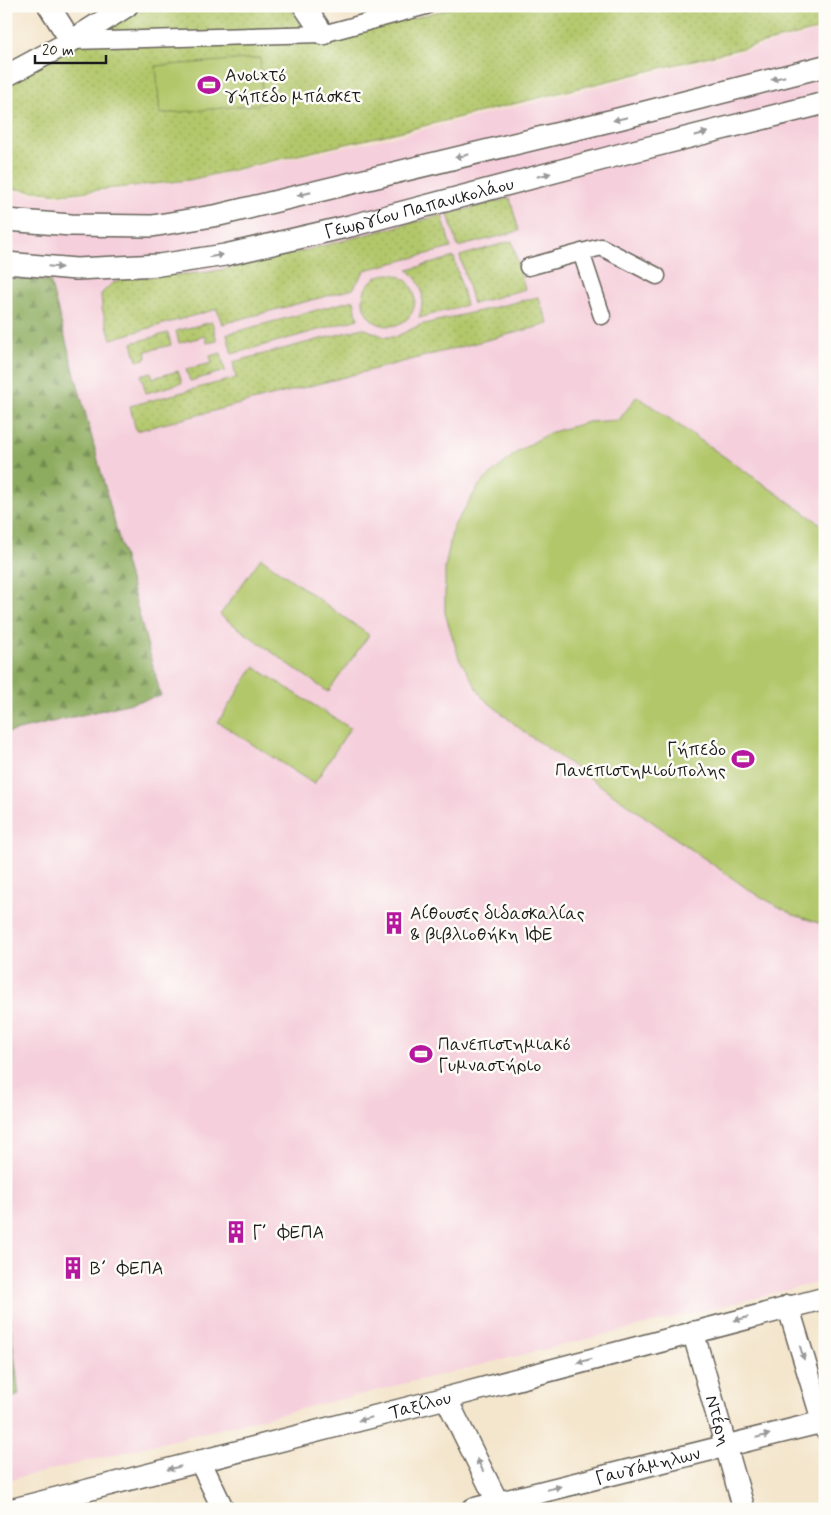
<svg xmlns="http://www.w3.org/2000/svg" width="831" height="1515" viewBox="0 0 831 1515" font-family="Mynerve,sans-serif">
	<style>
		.built { fill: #f5cfdc }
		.green { fill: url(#green-dots); stroke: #677244 }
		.forest { fill: url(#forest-firs); stroke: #54643e }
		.pitch { fill: #b2c76b; stroke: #677244 }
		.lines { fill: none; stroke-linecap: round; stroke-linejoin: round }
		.pedestrian-casing { stroke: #68635a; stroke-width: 19 }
		.minor-casing { stroke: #68635a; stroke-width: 24 }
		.pedestrian { stroke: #fff; stroke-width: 16 }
		.minor { stroke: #fff; stroke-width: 21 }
		.oneway { fill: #999 }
		.labels { text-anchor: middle; stroke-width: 5; stroke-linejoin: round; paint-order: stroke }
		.poi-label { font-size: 18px; fill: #1c1c1c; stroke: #fdfcf7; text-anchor: start }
		.street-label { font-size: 18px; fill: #1c1c1c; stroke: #fdfcf7 }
	</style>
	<defs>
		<pattern id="green-dots" width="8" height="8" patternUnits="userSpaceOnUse" patternTransform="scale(1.25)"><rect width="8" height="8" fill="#b2c76b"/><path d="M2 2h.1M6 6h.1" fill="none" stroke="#98aa5c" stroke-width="1.8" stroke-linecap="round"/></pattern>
		<pattern id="forest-firs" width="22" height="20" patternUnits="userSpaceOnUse" patternTransform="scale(1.25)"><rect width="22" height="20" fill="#8dac5f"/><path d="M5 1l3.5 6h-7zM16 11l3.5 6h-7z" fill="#728b4e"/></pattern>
	</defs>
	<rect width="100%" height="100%" fill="#fdfcf7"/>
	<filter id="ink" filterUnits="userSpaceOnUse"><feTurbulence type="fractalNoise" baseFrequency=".02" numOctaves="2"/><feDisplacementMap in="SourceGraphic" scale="10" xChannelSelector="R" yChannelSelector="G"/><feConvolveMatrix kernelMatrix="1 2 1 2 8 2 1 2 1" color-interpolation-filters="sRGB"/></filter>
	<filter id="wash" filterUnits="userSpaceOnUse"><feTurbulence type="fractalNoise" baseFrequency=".0096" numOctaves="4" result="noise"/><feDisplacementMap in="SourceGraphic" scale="20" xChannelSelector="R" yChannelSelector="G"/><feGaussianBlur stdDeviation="1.12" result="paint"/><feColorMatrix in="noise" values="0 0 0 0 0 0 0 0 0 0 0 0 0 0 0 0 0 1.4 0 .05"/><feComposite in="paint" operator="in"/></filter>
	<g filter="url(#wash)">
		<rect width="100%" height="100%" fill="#f4e6cd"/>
		<!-- built -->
		<path class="built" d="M825 30V1281L6 1481V191L60 196 190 181 409 133Z"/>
		<!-- green -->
		<path class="green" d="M140 6H289L313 43 460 6H825V28L407 130 189 180 61 194 6 188V86Z
			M510 198 519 231 458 247 448 214Z
			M442 215 451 248 365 270 353 289 222 324 217 309 111 339 102 308 101 294 111 284 122 279 209 272 260 262Z
			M512 241 525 289 473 304 460 256Z
			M454 257 466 305 419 318C425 298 424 284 408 270Z
			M363 300a26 26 0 1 1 52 0a26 26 0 1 1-52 0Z
			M538 297 549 324 136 431 130 406 236 378 233 362 363 328 385 337H395L420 325Z
			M354 300 358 319 232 354 227 334Z
			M212 322 217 341 207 343 205 336 179 343 176 331Z
			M168 333 171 345 146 351 147 358 137 361 132 343Z
			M221 353 225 371 190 381 186 369 212 363 210 356Z
			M178 371 182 383 146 393 141 375 151 372 153 378Z"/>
		<!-- forest -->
		<path class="forest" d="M6 278 50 281 161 696 6 733Z
			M6 1287 19 1395 6 1401Z"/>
		<!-- pitch -->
		<path class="pitch" d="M260 58 263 104 160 114 156 66Z
			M637 396 825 527V925L794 915 752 892 523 731 482 697 459 658 445 613V568L453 527 480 484 517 452 549 433 588 422 619 420Z
			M261 558 369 635 328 692 220 615Z
			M254 667 350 728 314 784 218 722Z"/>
	</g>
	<g filter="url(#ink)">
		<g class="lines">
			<defs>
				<path id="pedestrian" d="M71 41 323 34 426 6
					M581 252 602 316
					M528 267 601 247 657 276"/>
				<g id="minor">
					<path d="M49 6 71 41"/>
					<path d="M304 6 323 34"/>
					<path d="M6 76 71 41 127 6"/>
					<path d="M6 220 71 225 152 226 219 215 618 119 825 66"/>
					<path id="s1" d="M6 263 76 269 159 265 225 255 350 226 626 153 825 103"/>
					<path d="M788 1306 825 1429"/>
					<path id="s2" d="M693 1332 744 1509"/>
					<path d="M446 1398 501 1509"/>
					<path d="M200 1461 223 1509"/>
					<path id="s3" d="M14 1509 446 1398 825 1298"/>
					<path id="s4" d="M473 1509 822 1422"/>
				</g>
			</defs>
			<!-- pedestrian casing -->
			<use href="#pedestrian" class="pedestrian-casing"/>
			<!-- minor casing -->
			<use href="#minor" class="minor-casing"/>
			<!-- pedestrian -->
			<use href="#pedestrian" class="pedestrian"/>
			<!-- minor -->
			<use href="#minor" class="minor"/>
		</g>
		<!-- one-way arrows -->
		<defs><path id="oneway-solid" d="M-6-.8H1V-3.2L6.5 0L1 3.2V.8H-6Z" transform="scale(1.25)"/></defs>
		<g class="oneway">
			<use href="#oneway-solid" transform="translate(778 78) rotate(166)"/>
			<use href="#oneway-solid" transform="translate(620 119) rotate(167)"/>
			<use href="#oneway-solid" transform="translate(701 134) rotate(-14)"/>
			<use href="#oneway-solid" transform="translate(462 156) rotate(167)"/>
			<use href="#oneway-solid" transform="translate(544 175) rotate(-14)"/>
			<use href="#oneway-solid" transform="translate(304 194) rotate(166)"/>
			<use href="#oneway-solid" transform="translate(216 256) rotate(-9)"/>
			<use href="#oneway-solid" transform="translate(55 267) rotate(5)"/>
			<use href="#oneway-solid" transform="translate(741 1319) rotate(165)"/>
			<use href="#oneway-solid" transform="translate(802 1353) rotate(73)"/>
			<use href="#oneway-solid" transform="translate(584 1361) rotate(165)"/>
			<use href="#oneway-solid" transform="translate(365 1419) rotate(166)"/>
			<use href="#oneway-solid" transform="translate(763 1436) rotate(-14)"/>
			<use href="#oneway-solid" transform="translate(480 1465) rotate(-117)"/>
			<use href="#oneway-solid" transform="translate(174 1468) rotate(166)"/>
			<use href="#oneway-solid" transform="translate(554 1488) rotate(-14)"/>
		</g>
	</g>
	<!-- icons -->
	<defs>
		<symbol id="stadium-bare" viewBox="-9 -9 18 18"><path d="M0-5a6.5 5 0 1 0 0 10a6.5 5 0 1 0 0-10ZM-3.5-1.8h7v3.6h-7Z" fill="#b5179e" stroke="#fdfcf7" stroke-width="2.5" paint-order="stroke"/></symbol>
		<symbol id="building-bare" viewBox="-9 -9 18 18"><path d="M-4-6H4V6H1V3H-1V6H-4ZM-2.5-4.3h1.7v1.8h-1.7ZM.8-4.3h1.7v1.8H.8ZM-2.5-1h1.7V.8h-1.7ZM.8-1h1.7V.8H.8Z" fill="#b5179e" stroke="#fdfcf7" stroke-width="2.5" paint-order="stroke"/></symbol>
	</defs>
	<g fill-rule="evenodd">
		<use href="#stadium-bare" x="193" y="69" width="32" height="32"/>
		<use href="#stadium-bare" x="727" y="743" width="32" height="32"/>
		<use href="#building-bare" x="378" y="907" width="32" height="32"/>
		<use href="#stadium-bare" x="405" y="1038" width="32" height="32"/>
		<use href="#building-bare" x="220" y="1216" width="32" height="32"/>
		<use href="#building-bare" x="57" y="1252" width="32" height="32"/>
	</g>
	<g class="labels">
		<!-- poi labels -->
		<g class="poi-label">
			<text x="225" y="81">Ανοιχτό<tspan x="225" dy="21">γήπεδο μπάσκετ</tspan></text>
			<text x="726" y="755" text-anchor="end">Γήπεδο<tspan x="726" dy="21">Πανεπιστημιούπολης</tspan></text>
			<text x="410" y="919">Αίθουσες διδασκαλίας<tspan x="410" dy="21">&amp; βιβλιοθήκη ΙΦΕ</tspan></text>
			<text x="438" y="1050">Πανεπιστημιακό<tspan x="438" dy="21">Γυμναστήριο</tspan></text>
			<text x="252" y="1238">Γ΄ ΦΕΠΑ</text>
			<text x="90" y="1274">Β΄ ΦΕΠΑ</text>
		</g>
		<!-- street labels -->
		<g class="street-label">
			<text dy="6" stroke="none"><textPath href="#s1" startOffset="420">Γεωργίου Παπανικολάου</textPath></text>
			<text dy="6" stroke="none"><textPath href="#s3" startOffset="419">Ταξίλου</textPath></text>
			<text dy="6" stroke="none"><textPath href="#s2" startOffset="92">Ντέρη</textPath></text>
			<text dy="6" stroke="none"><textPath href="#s4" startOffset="180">Γαυγάμηλων</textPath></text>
		</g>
	</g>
	<!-- margin -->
	<rect width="831" height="1515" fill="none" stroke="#fdfcf7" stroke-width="25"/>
	<!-- scale -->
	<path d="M35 55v8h71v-8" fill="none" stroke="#1c1c1c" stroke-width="2.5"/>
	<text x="42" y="55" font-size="15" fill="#1c1c1c" stroke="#fdfcf7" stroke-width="4" paint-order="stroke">20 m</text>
</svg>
